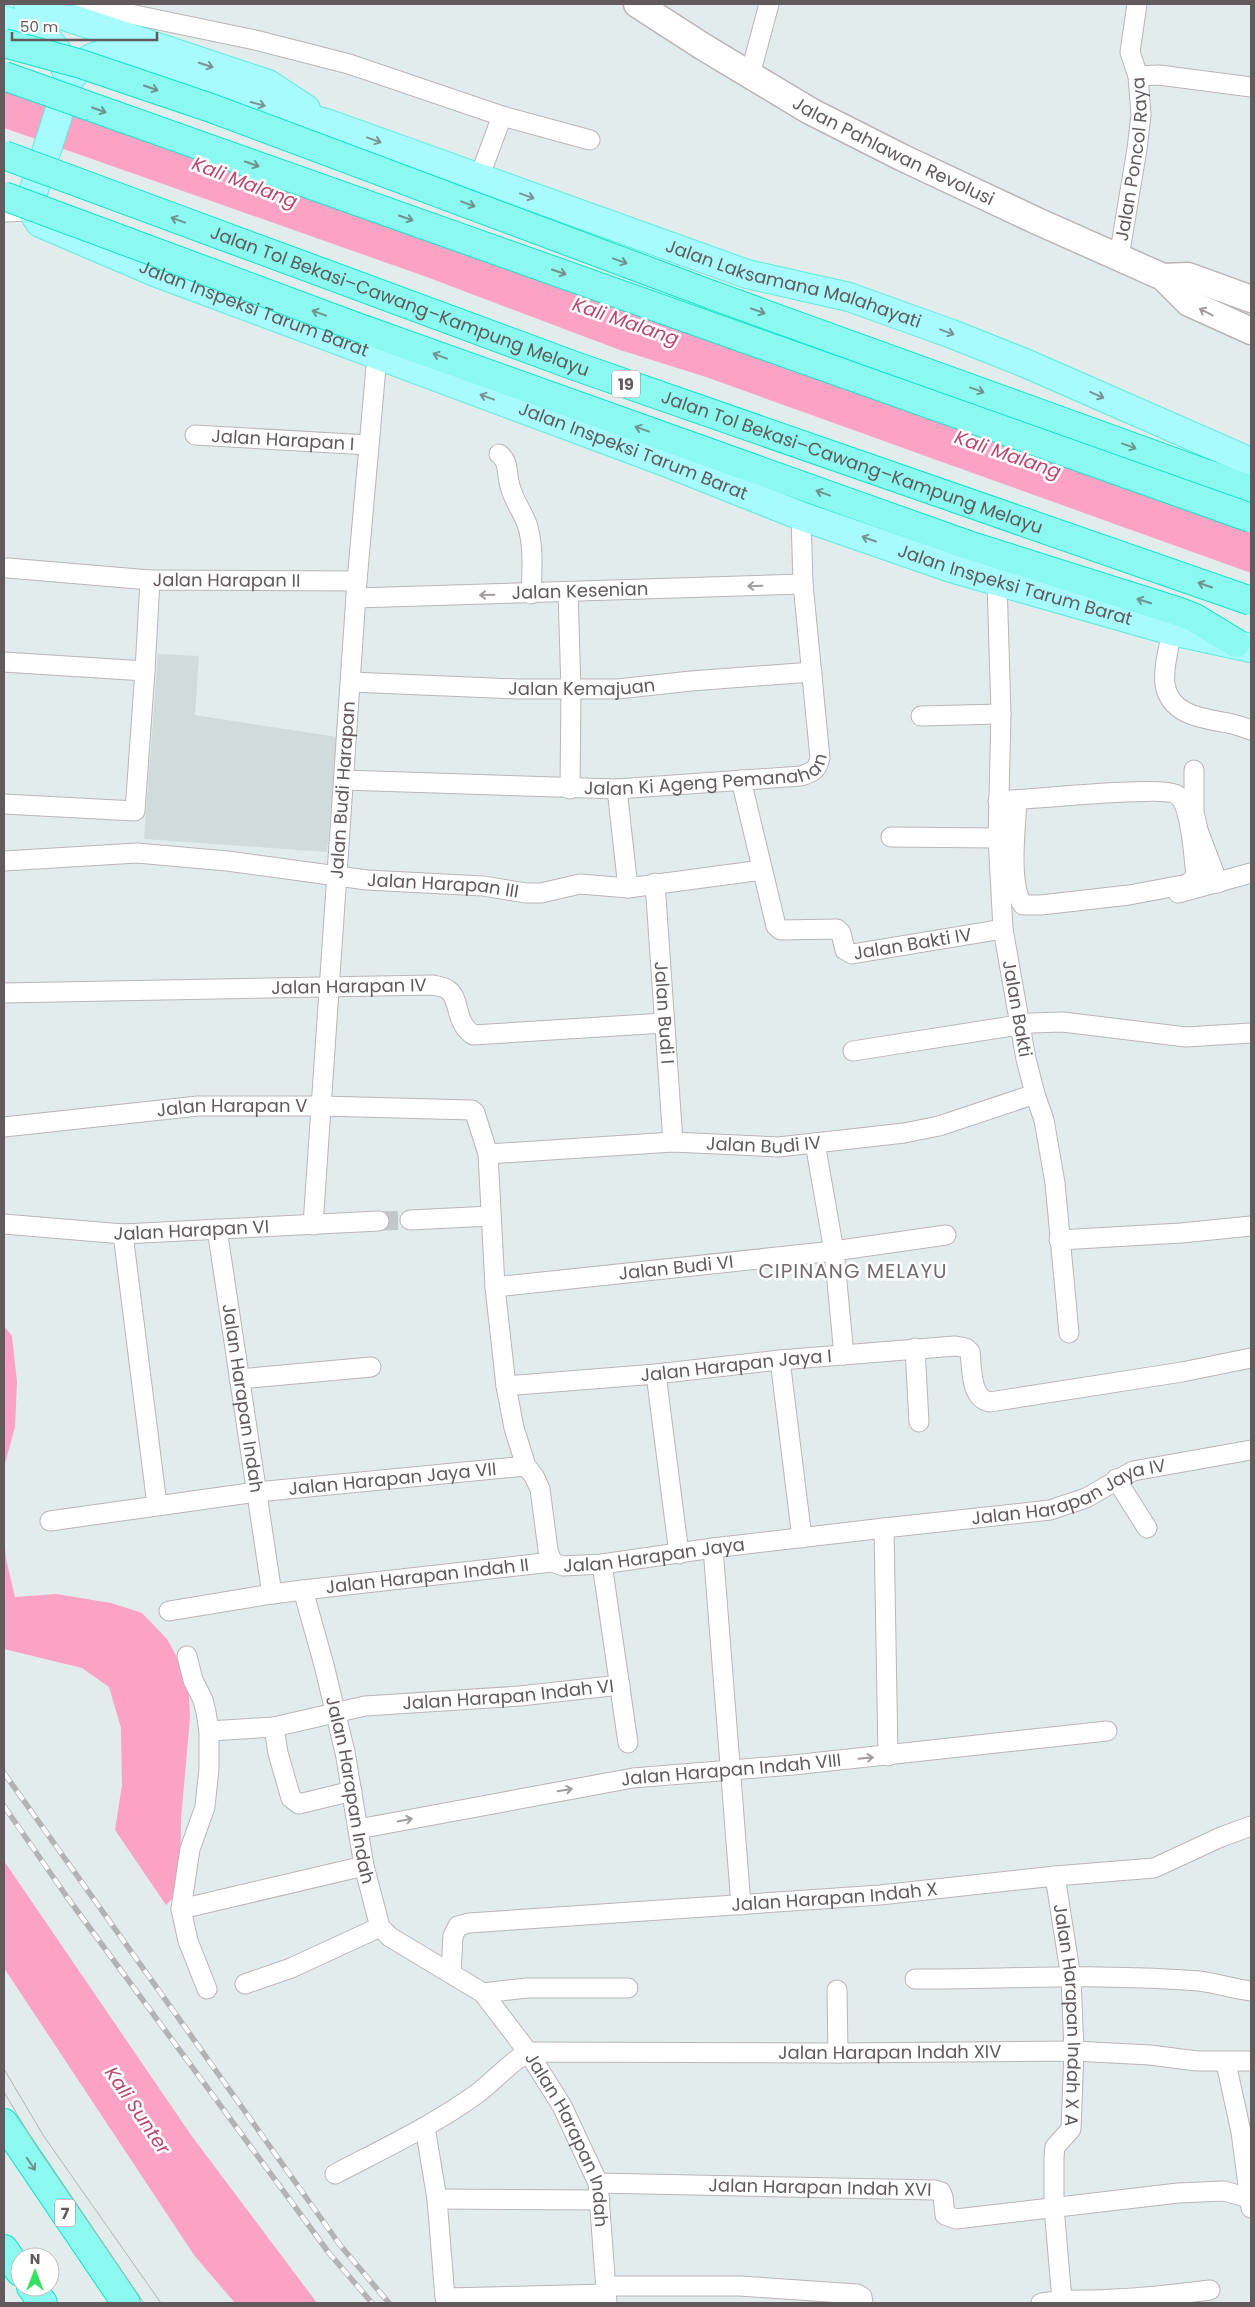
<svg xmlns="http://www.w3.org/2000/svg" width="1255" height="2307" viewBox="0 0 1255 2307" font-family="Poppins,sans-serif">
	<style>
		.education { fill: #d0dcdb }
		.water { fill: #fca2c5 }
		.lines { fill: none; stroke-linecap: round; stroke-linejoin: round }
		.street-tunnel { stroke: #c2c8c8; stroke-width: 19; stroke-dasharray: 19 9; stroke-linecap: butt }
		.street-casing { stroke: #bcb4b6; stroke-width: 21 }
		.secondary-casing { stroke: #bcb3b5; stroke-width: 29 }
		.primary-casing { stroke: #5becdd; stroke-width: 30 }
		.highway-casing { stroke: #07e7c7; stroke-width: 30 }
		.street { stroke: #fff; stroke-width: 19 }
		.secondary { stroke: #fff; stroke-width: 26 }
		.primary { stroke: #a7fbfc; stroke-width: 28 }
		.highway { stroke: #8cf9f0; stroke-width: 28 }
		.tram { stroke: #b4b3b3; stroke-width: 1 }
		.rail-casing { stroke: #b4b3b3; stroke-width: 5.5 }
		.rail { stroke: #fff; stroke-width: 4; stroke-dasharray: 11; stroke-linecap: butt }
		.highway-bridge-casing { stroke: #07e7c7; stroke-width: 30; stroke-linecap: butt }
		.highway-bridge { stroke: #8cf9f0; stroke-width: 28 }
		.oneway { stroke: #7a9294 }
		.oneway2 { stroke: #719290 }
		.oneway3 { stroke: #a19c9d }
		.labels { text-anchor: middle; stroke-width: 5; stroke-linejoin: round; paint-order: stroke }
		.shield { fill: #fff; stroke: #918c8d; stroke-width: 1 }
		.shield-label { font-size: 16px; font-weight: bold; fill: #625a5c }
		.street-label { font-size: 18px; fill: #625a5c; stroke: #fff }
		.water-label { font-size: 19px; font-style: italic; fill: #be466c; stroke: #fff }
		.quarter-label { font-size: 20px; letter-spacing: 1px; fill: #746b6e; stroke: #fff }
	</style>
	<rect width="100%" height="100%" fill="#e2ecec"/>
	<!-- education -->
	<path class="education" d="M158 654 199 656 195 715 337 737 327 852 144 839Z"/>
	<!-- water -->
	<path class="water" d="M4 82 1251 518V573L706 377 620 350 424 276 4 128Z
		M4 1326 12 1336 17 1382 15 1427 4 1467Z
		M4 1537 6 1559 15 1597 56 1594 111 1603 142 1613 167 1639 188 1677 190 1718 181 1819 180 1891 166 1905 115 1830 122 1785 121 1728 109 1687 82 1668 4 1649Z
		M4 1861 191 2135 317 2303H235L194 2255 4 1968Z"/>
	<g class="lines">
		<!-- street-tunnel -->
		<path class="street-tunnel" d="M379 1221 410 1220"/>
		<defs>
			<g id="street">
				<path d="M82 4 255 40 349 64 502 116 590 140"/>
				<path d="M750 75 769 4"/>
				<path d="M1138 76 1159 75 1251 87"/>
				<path d="M479 178 502 116"/>
				<path d="M4 212 32 211"/>
				<path id="s1" d="M1119 257 1137 149 1141 115 1138 76 1130 52 1137 4"/>
				<path id="s2" d="M195 435 369 445"/>
				<path d="M499 454C510 462 506 474 510 486 513 499 522 511 527 524 534 545 532 572 531 594"/>
				<path d="M8 568 150 580"/>
				<path id="s3" d="M997 581 1001 714 998 838 1003 929 1026 1059 1035 1094 1044 1120 1055 1183 1069 1333"/>
				<path d="M568 592 571 690 570 789"/>
				<path id="s4" d="M356 598 803 584"/>
				<path d="M1172 631C1169 648 1163 667 1165 684 1169 713 1199 718 1222 722 1232 723 1242 727 1251 730"/>
				<path id="s5" d="M4 662 145 671 150 580 357 581"/>
				<path id="s6" d="M351 682 518 689H618L691 681 812 672"/>
				<path d="M921 716 1001 714"/>
				<path d="M1194 770V812L1198 830 1218 883"/>
				<path id="s7" d="M344 780 617 789 801 776C813 772 817 770 820 758L803 584 801 516"/>
				<path id="s8" d="M741 780 776 926 781 930 837 929 841 933 845 950 852 954 1003 929"/>
				<path d="M617 789 628 888"/>
				<path d="M998 801C1024 800 1164 785 1177 795 1191 804 1194 859 1196 876L1188 884 1129 895 1041 905H1023C1008 884 1016 826 1017 800"/>
				<path d="M4 804 135 811 145 671"/>
				<path d="M891 837 998 838"/>
				<path id="s9" d="M4 861 137 853 227 861 367 880 483 886 526 893H541L580 884 628 888 762 870"/>
				<path id="s10" d="M655 883 673 1142"/>
				<path d="M1178 893 1251 873"/>
				<path id="s11" d="M4 993 433 985C437 986 445 987 448 990 461 999 454 1022 473 1035L664 1023"/>
				<path d="M853 1051 1031 1023 1063 1022 1186 1037 1251 1033"/>
				<path id="s12" d="M4 1127 198 1106H321L472 1110 475 1113 488 1154 495 1287 506 1386 514 1428 526 1466 534 1476 540 1489 548 1550 552 1562"/>
				<path d="M815 1143 834 1251 844 1355"/>
				<path id="s13" d="M488 1154 673 1142 778 1147 851 1139 904 1133 939 1126 1035 1094"/>
				<path d="M410 1220 491 1216"/>
				<path id="s14" d="M4 1224 123 1234 379 1221"/>
				<path id="s15" d="M313 1225 357 581 377 356"/>
				<path id="s16" d="M217 1229 272 1594 303 1590 324 1665 345 1752 364 1866 380 1927 390 1937 483 1993 528 2052 562 2106 598 2183 607 2303"/>
				<path d="M123 1234 157 1505"/>
				<path d="M1059 1240 1181 1233 1251 1226"/>
				<path id="s17" d="M495 1287 834 1251 946 1235"/>
				<path d="M915 1348 919 1422"/>
				<path d="M780 1360 802 1538"/>
				<path d="M656 1374 679 1554"/>
				<path d="M239 1379 371 1367"/>
				<path id="s18" d="M506 1386 656 1374 780 1360 955 1346 966 1348 970 1352C972 1367 970 1399 990 1402L1182 1372 1251 1358"/>
				<path d="M1116 1479 1147 1528"/>
				<path id="s19" d="M50 1521 257 1492 526 1466"/>
				<path id="s20" d="M884 1528 1050 1510 1086 1498 1133 1471 1251 1450"/>
				<path d="M713 1548 741 1905"/>
				<path d="M602 1564 628 1743"/>
				<path id="s21" d="M303 1590 552 1562 563 1566 602 1564 713 1548 884 1528 888 1756"/>
				<path d="M169 1611 272 1594"/>
				<path d="M187 1656 193 1680 203 1700 206 1712 209 1731V1768L205 1807 190 1849 181 1909 188 1941 207 1989"/>
				<path d="M274 1727 278 1753 291 1798 299 1804 352 1791"/>
				<path id="s22" d="M209 1731 274 1727 365 1706 520 1696 620 1685"/>
				<path id="s23" d="M358 1829 633 1778 793 1765 1107 1731"/>
				<path id="s24" d="M1055 1876 1071 1978 1074 2051 1071 2129 1055 2147 1054 2157V2208L1062 2300"/>
				<path d="M181 1909 364 1866"/>
				<path id="s25" d="M451 1973 453 1936 458 1926 469 1923 880 1895 1055 1876 1154 1868 1221 1837 1251 1826"/>
				<path d="M915 1979C1009 1979 1105 1973 1199 1981 1216 1983 1233 1989 1251 1991"/>
				<path d="M245 1984 291 1968 380 1927"/>
				<path d="M837 1990 838 2053"/>
				<path d="M483 1993 527 1988H628"/>
				<path d="M1226 2063 1241 2132 1251 2208"/>
				<path d="M425 2127 437 2199 445 2298 607 2294"/>
				<path id="s26" d="M335 2174C383 2149 434 2125 478 2093 495 2080 509 2063 528 2052L838 2053 1074 2051 1150 2055 1197 2061H1251"/>
				<path id="s27" d="M598 2183 935 2190 941 2192 943 2197 945 2215 956 2219 1178 2193 1224 2191 1249 2198"/>
				<path d="M437 2199 600 2200"/>
				<path d="M606 2286H740L857 2294 862 2297 863 2303"/>
				<path d="M1041 2303C1065 2299 1089 2301 1114 2299 1146 2298 1178 2294 1210 2290"/>
			</g>
			<g id="secondary">
				<path id="s28" d="M637 4 702 46 810 111 903 158 1037 221 1163 277 1189 303 1251 331"/>
				<path d="M1163 277 1188 276 1251 299"/>
			</g>
			<g id="primary">
				<path d="M28 4 268 84 306 109"/>
				<path d="M4 20C40 33 55 36 68 75"/>
				<path id="s29" d="M70 78 32 196V211L40 223 157 273 665 462 801 516 951 568 1172 631 1251 648"/>
				<path id="s30" d="M70 78C88 60 89 53 117 55L240 99 329 124 747 274 849 297 952 334 1025 363 1251 462"/>
			</g>
			<path id="highway" d="M712 295 1251 490
				M365 330 968 545 1177 611 1195 618 1236 643
				M4 2123 126 2303
				M4 2249 20 2272
				M31 2287 43 2303"/>
		</defs>
		<!-- street casing -->
		<use href="#street" class="street-casing"/>
		<!-- secondary casing -->
		<use href="#secondary" class="secondary-casing"/>
		<!-- primary casing -->
		<use href="#primary" class="primary-casing"/>
		<!-- highway casing -->
		<use href="#highway" class="highway-casing"/>
		<!-- street -->
		<use href="#street" class="street"/>
		<!-- secondary -->
		<use href="#secondary" class="secondary"/>
		<!-- primary -->
		<use href="#primary" class="primary"/>
		<!-- highway -->
		<use href="#highway" class="highway"/>
		<!-- tram -->
		<path class="tram" d="M4 2069 43 2135 161 2303
			M4 2092 36 2146 144 2303"/>
		<defs>
			<path id="rail" d="M4 1773 340 2245 389 2303
				M4 1806 67 1897 329 2253 372 2303"/>
		</defs>
		<!-- rail casing -->
		<use href="#rail" class="rail-casing"/>
		<!-- rail -->
		<use href="#rail" class="rail"/>
		<defs>
			<g id="highway-bridge">
				<path d="M4 43 81 64 211 108 712 295"/>
				<path d="M4 76 1251 518"/>
				<path id="s31" d="M4 155 575 366 1251 601"/>
				<path d="M4 196 365 330"/>
			</g>
		</defs>
		<!-- highway-bridge casing -->
		<use href="#highway-bridge" class="highway-bridge-casing"/>
		<!-- highway-bridge -->
		<use href="#highway-bridge" class="highway-bridge"/>
	</g>
	<!-- one-way arrows -->
	<defs><path id="oneway-shaft" d="M-6 0H5M1.5-3L5.5 0L1.5 3" fill="none" stroke-width="1.6" stroke-linecap="round" stroke-linejoin="round" transform="scale(1.25)"/></defs>
	<g class="oneway">
		<use href="#oneway-shaft" transform="translate(206 65) rotate(18)"/>
		<use href="#oneway-shaft" transform="translate(258 104) rotate(15)"/>
		<use href="#oneway-shaft" transform="translate(374 140) rotate(20)"/>
		<use href="#oneway-shaft" transform="translate(527 196) rotate(20)"/>
		<use href="#oneway-shaft" transform="translate(947 332) rotate(20)"/>
		<use href="#oneway-shaft" transform="translate(1097 395) rotate(24)"/>
		<use href="#oneway-shaft" transform="translate(487 397) rotate(-160)"/>
		<use href="#oneway-shaft" transform="translate(869 539) rotate(-161)"/>
	</g>
	<g class="oneway2">
		<use href="#oneway-shaft" transform="translate(151 88) rotate(19)"/>
		<use href="#oneway-shaft" transform="translate(99 110) rotate(19)"/>
		<use href="#oneway-shaft" transform="translate(252 164) rotate(19)"/>
		<use href="#oneway-shaft" transform="translate(468 204) rotate(20)"/>
		<use href="#oneway-shaft" transform="translate(406 218) rotate(19)"/>
		<use href="#oneway-shaft" transform="translate(178 220) rotate(-160)"/>
		<use href="#oneway-shaft" transform="translate(620 261) rotate(20)"/>
		<use href="#oneway-shaft" transform="translate(559 272) rotate(19)"/>
		<use href="#oneway-shaft" transform="translate(758 311) rotate(20)"/>
		<use href="#oneway-shaft" transform="translate(319 313) rotate(-160)"/>
		<use href="#oneway-shaft" transform="translate(440 356) rotate(-160)"/>
		<use href="#oneway-shaft" transform="translate(977 390) rotate(20)"/>
		<use href="#oneway-shaft" transform="translate(642 429) rotate(-160)"/>
		<use href="#oneway-shaft" transform="translate(1129 446) rotate(20)"/>
		<use href="#oneway-shaft" transform="translate(823 493) rotate(-160)"/>
		<use href="#oneway-shaft" transform="translate(1205 585) rotate(-161)"/>
		<use href="#oneway-shaft" transform="translate(1144 601) rotate(-163)"/>
		<use href="#oneway-shaft" transform="translate(31 2164) rotate(56)"/>
	</g>
	<g class="oneway3">
		<use href="#oneway-shaft" transform="translate(1206 312) rotate(-153)"/>
		<use href="#oneway-shaft" transform="translate(755 586) rotate(178)"/>
		<use href="#oneway-shaft" transform="translate(487 595) rotate(179)"/>
		<use href="#oneway-shaft" transform="translate(866 1758) rotate(-6)"/>
		<use href="#oneway-shaft" transform="translate(565 1790) rotate(-10)"/>
		<use href="#oneway-shaft" transform="translate(405 1820) rotate(-11)"/>
	</g>
	<g class="labels">
		<!-- shield labels -->
		<g class="shield">
			<rect x="612" y="370.5" width="28" height="27" rx="4"/>
			<rect x="55" y="2199.5" width="20" height="27" rx="4"/>
		</g>
		<g class="shield-label">
			<text x="626" y="390">19</text>
			<text x="65" y="2219">7</text>
		</g>
		<!-- street labels -->
		<g class="street-label">
			<text dy="6" stroke="none"><textPath href="#s28" startOffset="296">Jalan Pahlawan Revolusi</textPath></text>
			<text dy="6" stroke="none"><textPath href="#s1" startOffset="99">Jalan Poncol Raya</textPath></text>
			<text dy="6" stroke="none"><textPath href="#s30" startOffset="770">Jalan Laksamana Malahayati</textPath></text>
			<text dy="6" stroke="none"><textPath href="#s31" startOffset="422">Jalan Tol Bekasi–Cawang–Kampung Melayu</textPath></text>
			<text dy="6" stroke="none"><textPath href="#s29" startOffset="384">Jalan Inspeksi Tarum Barat</textPath></text>
			<text dy="6" stroke="none"><textPath href="#s2" startOffset="88">Jalan Harapan I</textPath></text>
			<text dy="6" stroke="none"><textPath href="#s29" startOffset="789">Jalan Inspeksi Tarum Barat</textPath></text>
			<text dy="6" stroke="none"><textPath href="#s31" startOffset="902">Jalan Tol Bekasi–Cawang–Kampung Melayu</textPath></text>
			<text dy="6" stroke="none"><textPath href="#s5" startOffset="309">Jalan Harapan II</textPath></text>
			<text dy="6" stroke="none"><textPath href="#s29" startOffset="1194">Jalan Inspeksi Tarum Barat</textPath></text>
			<text dy="6" stroke="none"><textPath href="#s4" startOffset="224">Jalan Kesenian</textPath></text>
			<text dy="6" stroke="none"><textPath href="#s6" startOffset="231">Jalan Kemajuan</textPath></text>
			<text dy="6" stroke="none"><textPath href="#s7" startOffset="365">Jalan Ki Ageng Pemanahan</textPath></text>
			<text dy="6" stroke="none"><textPath href="#s15" startOffset="436">Jalan Budi Harapan</textPath></text>
			<text dy="6" stroke="none"><textPath href="#s9" startOffset="441">Jalan Harapan III</textPath></text>
			<text dy="6" stroke="none"><textPath href="#s8" startOffset="305">Jalan Bakti IV</textPath></text>
			<text dy="6" stroke="none"><textPath href="#s11" startOffset="345">Jalan Harapan IV</textPath></text>
			<text dy="6" stroke="none"><textPath href="#s3" startOffset="429">Jalan Bakti</textPath></text>
			<text dy="6" stroke="none"><textPath href="#s10" startOffset="130">Jalan Budi I</textPath></text>
			<text dy="6" stroke="none"><textPath href="#s12" startOffset="229">Jalan Harapan V</textPath></text>
			<text dy="6" stroke="none"><textPath href="#s13" startOffset="276">Jalan Budi IV</textPath></text>
			<text dy="6" stroke="none"><textPath href="#s14" startOffset="188">Jalan Harapan VI</textPath></text>
			<text dy="6" stroke="none"><textPath href="#s17" startOffset="182">Jalan Budi VI</textPath></text>
			<text dy="6" stroke="none"><textPath href="#s18" startOffset="231">Jalan Harapan Jaya I</textPath></text>
			<text dy="6" stroke="none"><textPath href="#s16" startOffset="171">Jalan Harapan Indah</textPath></text>
			<text dy="6" stroke="none"><textPath href="#s19" startOffset="345">Jalan Harapan Jaya VII</textPath></text>
			<text dy="6" stroke="none"><textPath href="#s20" startOffset="190">Jalan Harapan Jaya IV</textPath></text>
			<text dy="6" stroke="none"><textPath href="#s21" startOffset="354">Jalan Harapan Jaya</textPath></text>
			<text dy="6" stroke="none"><textPath href="#s21" startOffset="125">Jalan Harapan Indah II</textPath></text>
			<text dy="6" stroke="none"><textPath href="#s22" startOffset="302">Jalan Harapan Indah VI</textPath></text>
			<text dy="6" stroke="none"><textPath href="#s23" startOffset="378">Jalan Harapan Indah VIII</textPath></text>
			<text dy="6" stroke="none"><textPath href="#s16" startOffset="606">Jalan Harapan Indah</textPath></text>
			<text dy="6" stroke="none"><textPath href="#s25" startOffset="426">Jalan Harapan Indah X</textPath></text>
			<text dy="6" stroke="none"><textPath href="#s24" startOffset="140">Jalan Harapan Indah X A</textPath></text>
			<text dy="6" stroke="none"><textPath href="#s26" startOffset="591">Jalan Harapan Indah XIV</textPath></text>
			<text dy="6" stroke="none"><textPath href="#s16" startOffset="1041">Jalan Harapan Indah</textPath></text>
			<text dy="6" stroke="none"><textPath href="#s27" startOffset="222">Jalan Harapan Indah XVI</textPath></text>
		</g>
		<!-- water labels -->
		<g class="water-label">
			<text transform="translate(245 182) rotate(21)" y="7">Kali Malang</text>
			<text transform="translate(626 321) rotate(19)" y="7">Kali Malang</text>
			<text transform="translate(1008 454) rotate(19)" y="7">Kali Malang</text>
			<text transform="translate(138 2110) rotate(56)" y="7">Kali Sunter</text>
		</g>
		<!-- quarter labels -->
		<g class="quarter-label">
			<text x="853" y="1278">CIPINANG MELAYU</text>
		</g>
	</g>
	<!-- border -->
	<rect width="1255" height="2307" fill="none" stroke="#625a5c" stroke-width="10"/>
	<!-- north arrow -->
	<g transform="translate(35 2272)"><circle r="24" fill="#ffffff" stroke="#c0bdbe"/>
	<path d="M0-4L9 19L0 12L-9 19Z" fill="#31e35d"/>
	<text y="-8" font-size="14" font-weight="bold" text-anchor="middle" fill="#625a5c">N</text>
	</g>
	<!-- scale -->
	<path d="M12 32v8h145v-8" fill="none" stroke="#625a5c" stroke-width="2.5"/>
	<text x="20" y="32" font-size="15" fill="#625a5c" stroke="#ffffff" stroke-width="4" paint-order="stroke">50 m</text>
</svg>
